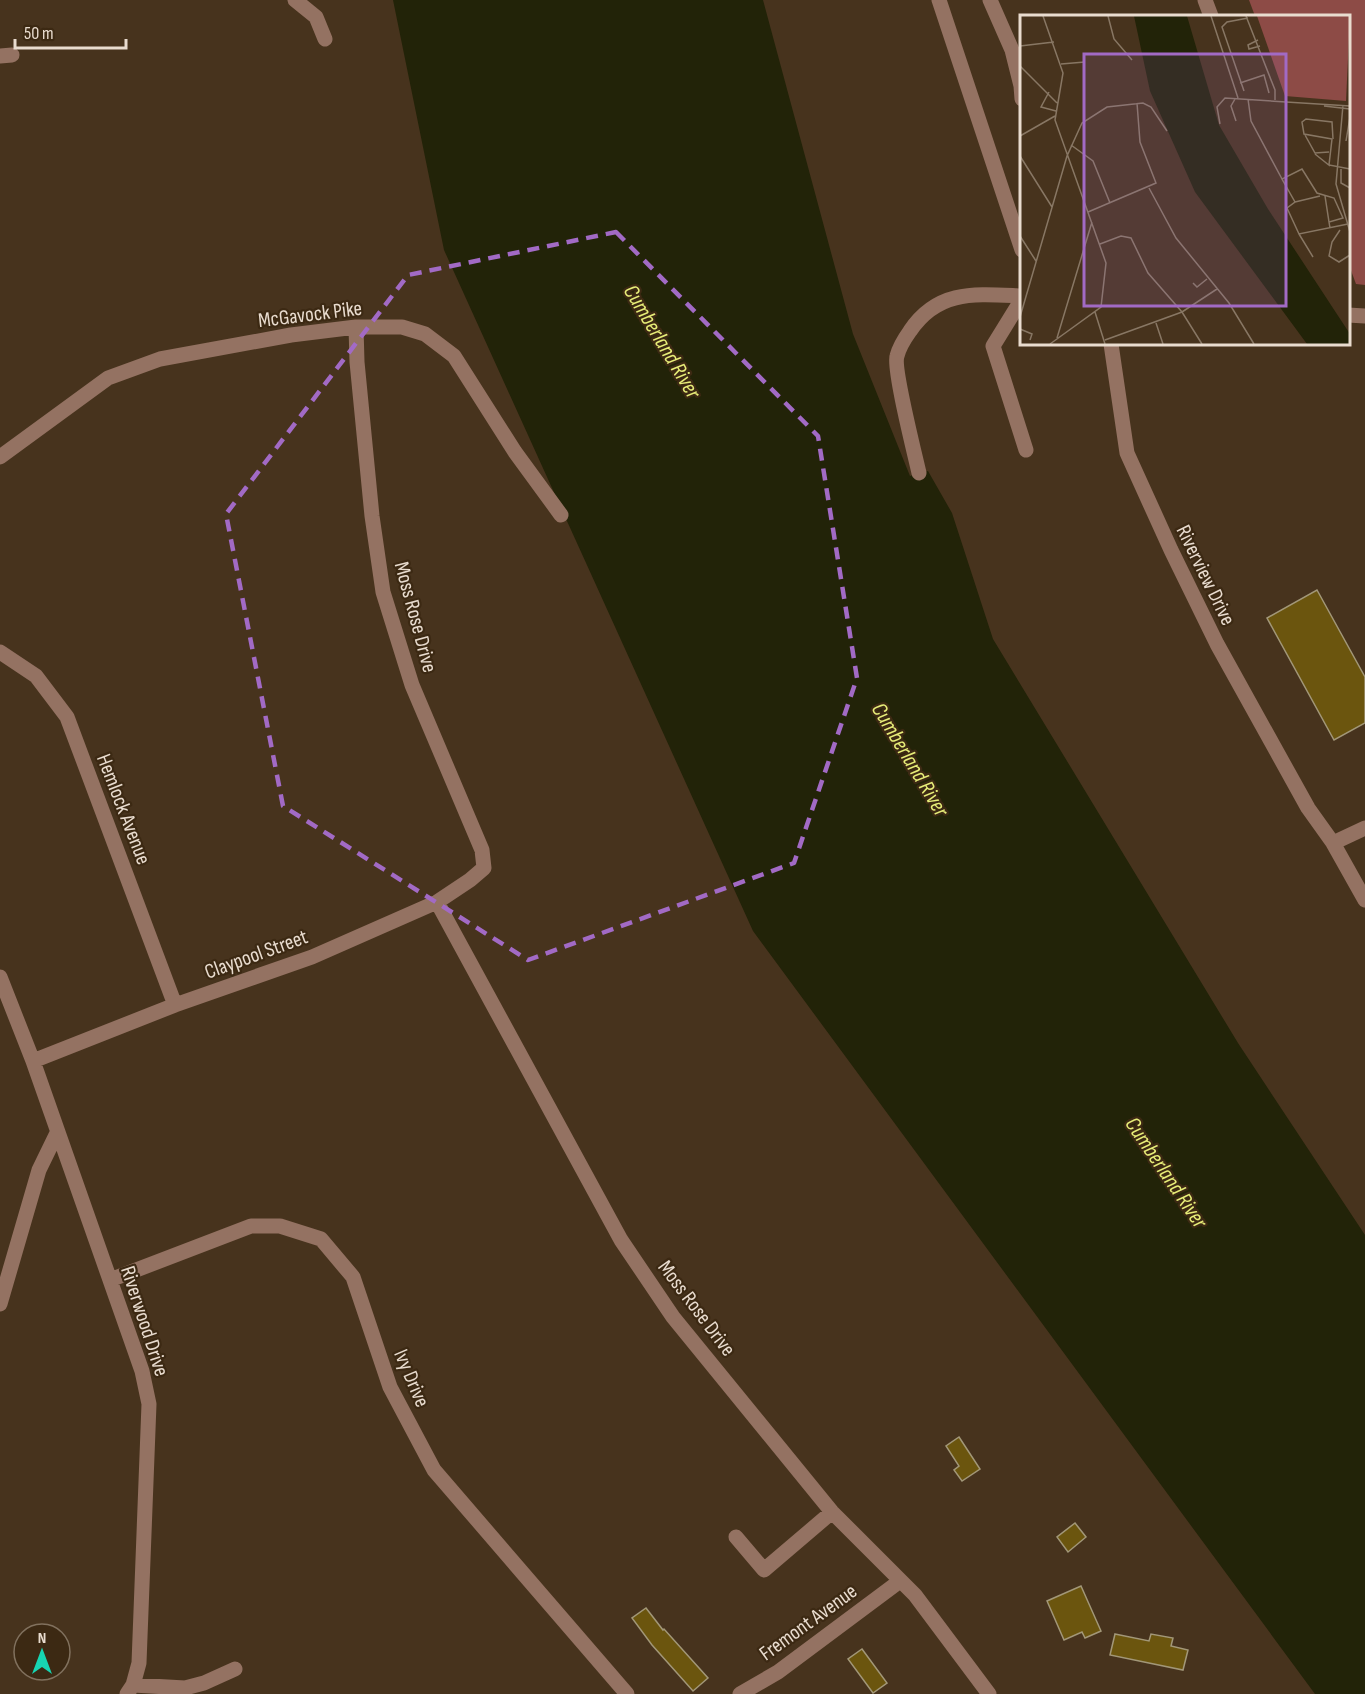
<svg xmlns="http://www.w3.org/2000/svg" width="1365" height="1694" viewBox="0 0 1365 1694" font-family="'Sofia Sans Condensed',sans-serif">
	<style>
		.green { fill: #8d4b46 }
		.water { fill: #222308 }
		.building { fill: #6b550e; stroke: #a29778; stroke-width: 1.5 }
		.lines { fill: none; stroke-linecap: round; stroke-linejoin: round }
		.minor { stroke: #947262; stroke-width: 15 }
		.marked { fill: none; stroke: #a26ac5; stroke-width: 4.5; stroke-dasharray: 12 8; stroke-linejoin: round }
		.labels { text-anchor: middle; stroke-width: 4.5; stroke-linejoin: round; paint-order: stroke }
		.street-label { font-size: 21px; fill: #e9dccf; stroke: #3c2913 }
		.water-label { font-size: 22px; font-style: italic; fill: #e7ed78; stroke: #3c2913 }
		.inset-road { fill: none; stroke: #887764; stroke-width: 1.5 }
		.view { fill: #a26ac5; fill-opacity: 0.15; stroke: #a26ac5; stroke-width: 3 }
		.inset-edge { fill: none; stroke: #e9dccf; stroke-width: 3 }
	</style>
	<rect width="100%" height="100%" fill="#47331d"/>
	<!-- green -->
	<path class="green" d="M1249 0H1365V285L1356 284 1349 265 1348 16H1255Z"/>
	<!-- water -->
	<path class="water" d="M393 0H763L853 334 910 476 928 471 952 513 993 639 1238 1043 1365 1235V1694H1315L753 931 444 250Z"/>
	<!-- building -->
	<path class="building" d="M1317 590 1365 677V723L1334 740 1267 618Z
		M959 1437 980 1469 962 1481 954 1470 959 1466 946 1446Z
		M1075 1523 1086 1537 1068 1552 1057 1537Z
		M1081 1586 1101 1631 1085 1638 1082 1632 1064 1640 1047 1601Z
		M646 1608 663 1630 664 1629 708 1678 693 1691 652 1645 632 1618Z
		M1115 1634 1149 1641 1151 1634 1173 1638 1171 1646 1188 1650 1183 1670 1110 1655Z
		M862 1649 887 1683 873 1693 848 1659Z"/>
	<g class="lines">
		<!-- minor -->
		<path class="minor" d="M295 0 316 17 325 39
			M939 0 1022 250
			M990 0 1012 50 1021 86 1022 99
			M1205 0 1211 16
			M0 56 12 55
			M1022 299 993 346 1026 450
			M1348 315 1365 316
			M1111 344 1127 453 1171 550 1217 644 1308 808 1333 843
			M0 457 108 378 160 359 291 335 356 327H402L425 334 454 356 515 452 561 515
			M919 473C915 455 893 368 897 356 899 348 905 338 910 331 938 289 976 294 1022 296
			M0 652 36 676 67 717 175 1005
			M1365 828 1333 843 1365 900
			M437 902 621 1240 673 1317 832 1512 915 1595 989 1694
			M0 977 33 1061 142 1371 149 1404 139 1663 133 1685 127 1694
			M33 1061 175 1005 312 957 437 902 470 880 484 868 482 850 412 685 383 592 372 516 357 362 356 327
			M110 1280 251 1226H280L321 1239 353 1277 390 1387 434 1470 627 1694
			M0 1304 39 1170 57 1133
			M736 1537 764 1570 832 1512
			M133 1685 185 1688 204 1683 235 1669
			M740 1694 778 1672 900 1581"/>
	</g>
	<!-- marked area -->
	<path class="marked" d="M616 232 818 436 857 678 794 863 528 960 283 806 226 514 408 275Z"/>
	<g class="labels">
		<!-- street labels -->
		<g class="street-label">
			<text transform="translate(310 314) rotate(-7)" y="7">McGavock Pike</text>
			<text transform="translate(1206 575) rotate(64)" y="7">Riverview Drive</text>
			<text transform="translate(416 617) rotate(75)" y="7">Moss Rose Drive</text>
			<text transform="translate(124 809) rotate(69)" y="7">Hemlock Avenue</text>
			<text transform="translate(256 954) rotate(-20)" y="7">Claypool Street</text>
			<text transform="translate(697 1308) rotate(53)" y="7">Moss Rose Drive</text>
			<text transform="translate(145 1321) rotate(72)" y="7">Riverwood Drive</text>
			<text transform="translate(412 1378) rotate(67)" y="7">Ivy Drive</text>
			<text transform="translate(808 1622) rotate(-36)" y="7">Fremont Avenue</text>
		</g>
		<!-- water labels -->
		<g class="water-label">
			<text transform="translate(663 341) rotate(59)" y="8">Cumberland River</text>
			<text transform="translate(911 759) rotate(59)" y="8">Cumberland River</text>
			<text transform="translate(1167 1172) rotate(56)" y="8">Cumberland River</text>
		</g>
	</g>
	<!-- overview -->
	<g transform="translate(1020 15)">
		<rect width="330" height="330" fill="#47331d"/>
		<path d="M237 1H330L326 86 265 81Z" fill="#8d4b46"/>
		<path d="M114 1H167L199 110 248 194 330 319V329H287L175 177 130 76Z" fill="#222308"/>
		<path class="inset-road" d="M23 1 43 58 35 105 86 248 81 292 30 329M88 1 94 24 112 45M191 1 218 83M226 1 255 75V85M238 25 228 30 229 34 240 31M0 31 34 27M41 49 65 47M0 51 37 88M220 68 244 60 249 78M224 76 202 12 207 7 228 3M29 77 21 92 36 96M215 84 211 91 216 106M228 84 231 106 262 164M323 90 316 169 330 217M304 91 330 94M200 109 197 92 205 83 330 91M285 120 295 138 309 137M0 121 35 101M312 124 284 119 282 107 286 104 312 107 313 124M312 124 309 150 330 154M326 126 330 102M51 130 73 146 90 188M295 139 310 151M0 141 32 192M321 154V168L330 173M129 173 156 223 209 288 234 329M305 181 309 207M275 187 300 181M68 197 136 168 120 127 117 88M310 213 309 207 323 203 314 183 297 178 282 154 262 164 275 187 267 193 279 219 328 209M320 215 312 227 309 241 319 247 330 240M279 219 293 242M0 221 16 246M80 229 101 221 111 223 128 258 162 297 182 329M173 268 177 272 187 264M75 297 85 329M0 302 47 141 62 108 87 92 123 88 131 92 147 116M136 308 143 329M0 314 12 319 10 325M37 323 72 207M85 325 162 297 197 274"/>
		<path class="view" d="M64 39H266V291H64Z"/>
		<rect width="330" height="330" class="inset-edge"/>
	</g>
	<!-- north arrow -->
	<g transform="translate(42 1652)"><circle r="28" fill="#3c2913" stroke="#81715e" stroke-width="1.5"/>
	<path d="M0-4.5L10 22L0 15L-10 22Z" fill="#17d5b2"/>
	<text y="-9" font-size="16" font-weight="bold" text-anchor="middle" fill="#e9dccf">N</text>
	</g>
	<!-- scale -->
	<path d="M15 39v9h111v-9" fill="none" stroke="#e9dccf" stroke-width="3"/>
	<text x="24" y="39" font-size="18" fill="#e9dccf" stroke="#3c2913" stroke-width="4.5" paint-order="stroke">50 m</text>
</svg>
